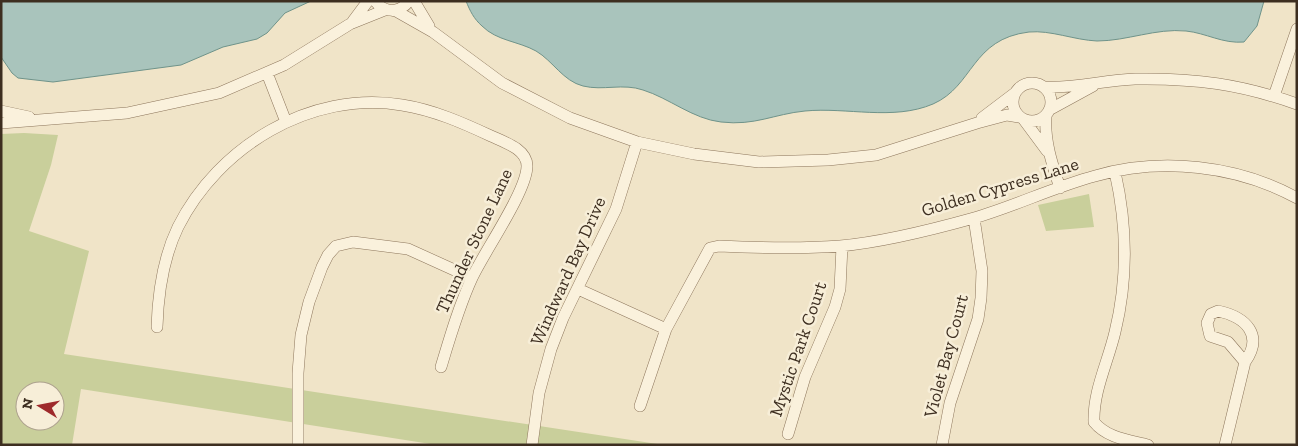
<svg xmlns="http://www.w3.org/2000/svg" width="1298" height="446" viewBox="0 0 1298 446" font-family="'Zilla Slab',serif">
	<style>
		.green { fill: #c9cf9b; fill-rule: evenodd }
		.water { fill: #a9c4bc; stroke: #6f938a }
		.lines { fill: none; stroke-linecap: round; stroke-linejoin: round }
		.minor-casing { stroke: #8d765c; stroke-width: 12 }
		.minor { stroke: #faf1dc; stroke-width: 11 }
		.labels { text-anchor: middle; stroke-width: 5; stroke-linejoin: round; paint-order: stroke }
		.street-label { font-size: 18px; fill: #3d2e20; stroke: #f7eed8 }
	</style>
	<rect width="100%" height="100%" fill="#f0e4c8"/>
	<!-- green -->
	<path class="green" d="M24 133 58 135 51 165 29 231 89 251 64 354 664 445H437L81 389 72 445H1V134ZM25 391H55V421H25Z
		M1089 194 1094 227 1046 231 1038 205Z"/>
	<!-- water -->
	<path class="water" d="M1 1H311L285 13 267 33 257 39 223 47 181 65 53 82 18 78 12 73 1 57Z
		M466 1H1264L1257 26 1244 42C1223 44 1206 33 1186 31 1156 28 1127 41 1097 41 1074 40 1051 30 1029 32 971 39 974 86 933 104 893 121 847 107 805 111 774 114 755 126 721 122 693 119 669 98 643 90 623 83 603 91 583 86 563 81 553 61 536 51 518 41 497 41 482 26 474 19 470 11 466 1Z"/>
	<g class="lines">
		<defs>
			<path id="minor" d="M375 1C384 13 399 14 409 1
				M414 1 429 26
				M396 11 433 32 502 83 570 118 637 142 694 154 759 162 828 160 876 155 977 123 1007 115 1019 117
				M353 21 368 1
				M267 73 286 122
				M1013 102a19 19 0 1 1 38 0a19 19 0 1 1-38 0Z
				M1044 87C1074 89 1104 80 1135 79 1195 78 1240 84 1297 104
				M1274 96 1297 29
				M1049 110 1093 86
				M1 111 29 117
				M1046 115C1044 140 1052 164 1060 188
				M982 118 1015 93
				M1024 120 1047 151
				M1 123 127 113 219 93 284 65 350 24 385 10
				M1115 172C1127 225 1128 279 1115 332 1108 362 1093 391 1094 422 1107 438 1128 440 1148 445
				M578 289 666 329
				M1218 311C1246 317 1264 335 1245 362L1228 342 1210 336 1207 323 1211 314Z
				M157 327C158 293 163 258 178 227 218 147 310 90 402 105 434 110 463 123 491 136 504 142 527 149 527 166 527 191 484 252 472 278 459 306 450 337 441 367
				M640 406 666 329 710 248 719 246C760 248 800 249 840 246 884 242 931 230 974 218 1015 206 1054 187 1095 176 1161 157 1237 165 1297 198
				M788 434 805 377 835 307 840 289 842 246
				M298 445V373L301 335 309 302 322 267 328 255 336 246 353 242 408 249 472 278
				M532 445 539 393 551 349 563 318 616 209 637 142
				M942 445 950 403 978 319 981 298 982 271 974 218
				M1225 445 1245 362"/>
		</defs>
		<!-- minor casing -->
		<use href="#minor" class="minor-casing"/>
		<!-- minor -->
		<use href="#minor" class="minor"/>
	</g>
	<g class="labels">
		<!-- street labels -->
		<g class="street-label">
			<text transform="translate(1000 187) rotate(-17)" y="6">Golden Cypress Lane</text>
			<text transform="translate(474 241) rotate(-65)" y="6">Thunder Stone Lane</text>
			<text transform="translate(568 271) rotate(-66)" y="6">Windward Bay Drive</text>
			<text transform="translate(798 349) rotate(-71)" y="6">Mystic Park Court</text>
			<text transform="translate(946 356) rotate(-75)" y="6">Violet Bay Court</text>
		</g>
	</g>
	<!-- border -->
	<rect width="1298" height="446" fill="none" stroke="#3d2e20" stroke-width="5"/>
	<!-- north arrow -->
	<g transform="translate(40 406) rotate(280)"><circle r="24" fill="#f7eed8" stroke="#ada18e"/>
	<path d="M0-4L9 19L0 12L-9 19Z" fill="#9e2a2b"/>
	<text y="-8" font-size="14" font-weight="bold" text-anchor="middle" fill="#3d2e20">N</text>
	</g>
</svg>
